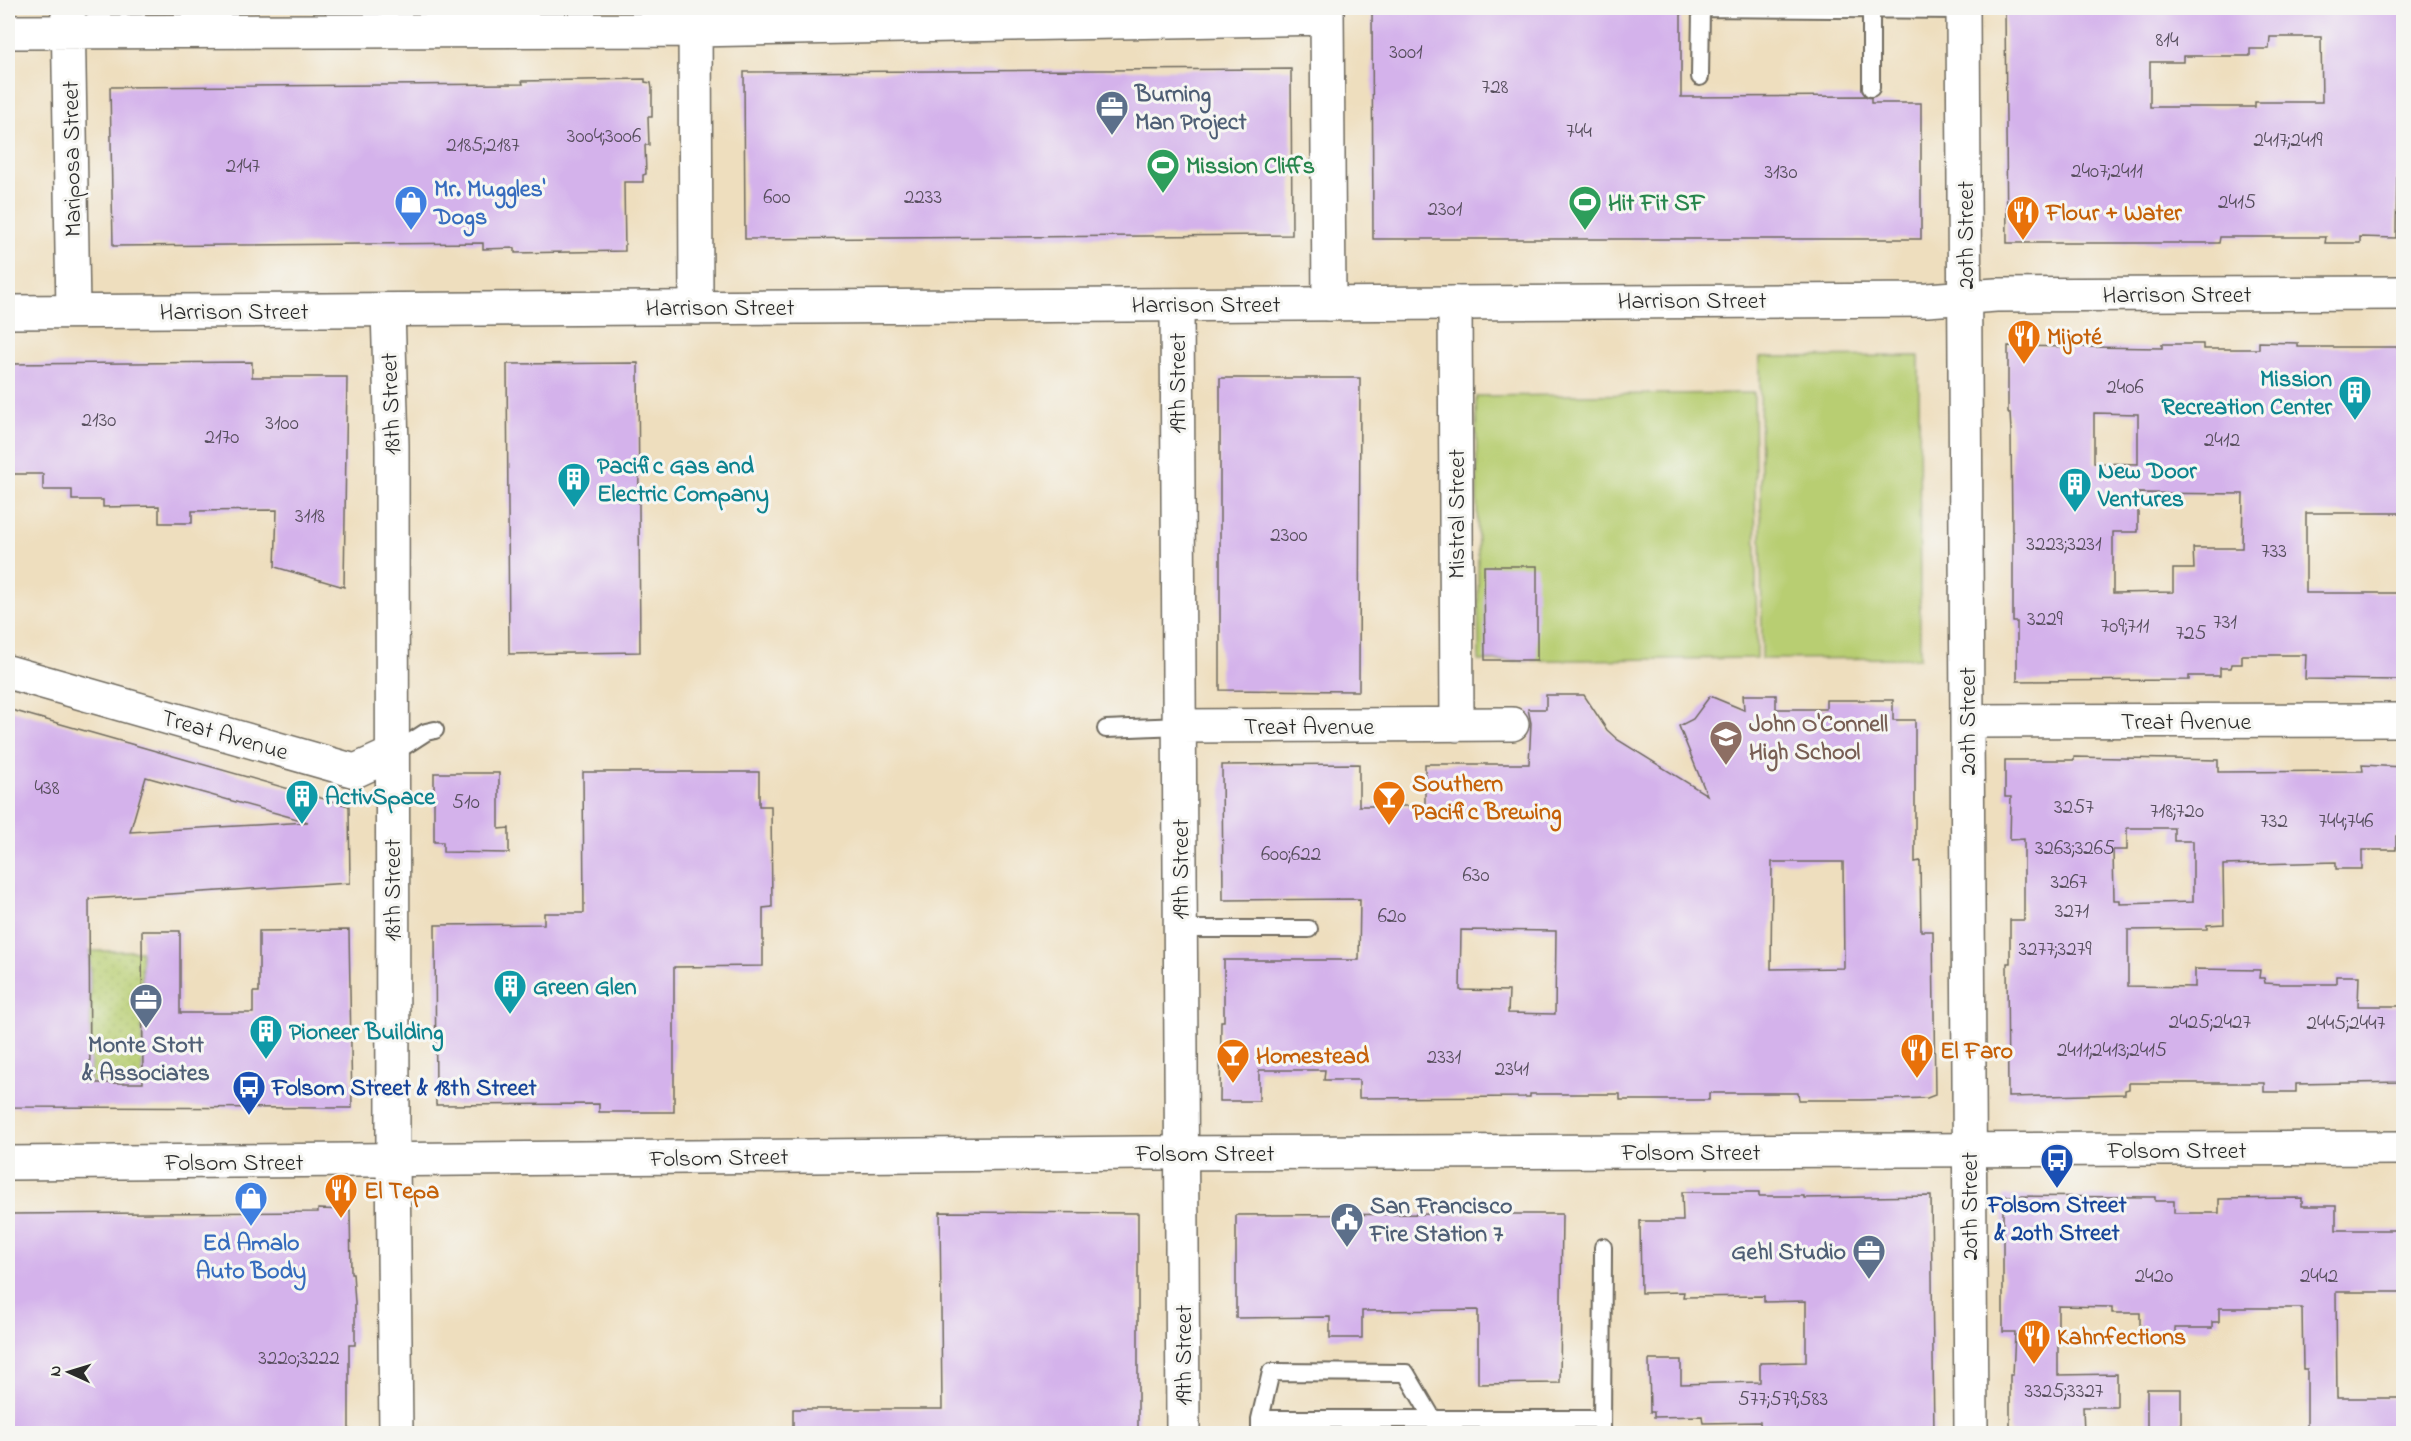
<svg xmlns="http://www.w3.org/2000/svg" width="2411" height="1441" viewBox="0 0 2411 1441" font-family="'Indie Flower',sans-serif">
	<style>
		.grass { fill: url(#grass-dots); stroke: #727c4e; stroke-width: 1.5 }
		.pitch { fill: #b8ce72; stroke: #727c4e; stroke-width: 1.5 }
		.building { fill: #d4b2eb; fill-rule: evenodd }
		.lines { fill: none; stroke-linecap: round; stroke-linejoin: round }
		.lane-casing { stroke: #6f6a5e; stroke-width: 20 }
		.street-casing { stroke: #6f6a5e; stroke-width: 36 }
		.secondary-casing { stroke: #6f6a5e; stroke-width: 36 }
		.lane { stroke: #fff; stroke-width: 16 }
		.street { stroke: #fff; stroke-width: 33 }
		.secondary { stroke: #fff; stroke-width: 33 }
		.labels { text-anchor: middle; stroke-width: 6; stroke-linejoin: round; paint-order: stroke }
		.number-label { font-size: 21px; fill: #554d5b }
		.service-label { font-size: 24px; font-weight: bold; fill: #4e5e75; stroke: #f6f6f2; text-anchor: start }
		.street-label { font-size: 24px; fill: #2b2b2b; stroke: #f6f6f2 }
		.leisure-label { font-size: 24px; font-weight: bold; fill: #27864d; stroke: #f6f6f2; text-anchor: start }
		.shop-label { font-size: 24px; font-weight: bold; fill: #366cbe; stroke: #f6f6f2; text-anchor: start }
		.food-label { font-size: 24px; font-weight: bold; fill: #c56008; stroke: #f6f6f2; text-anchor: start }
		.culture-label { font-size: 24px; font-weight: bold; fill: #0d838f; stroke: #f6f6f2; text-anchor: start }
		.education-label { font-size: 24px; font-weight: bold; fill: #785e54; stroke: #f6f6f2; text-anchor: start }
		.transit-label { font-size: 24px; font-weight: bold; fill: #164399; stroke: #f6f6f2; text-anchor: start }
	</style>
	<defs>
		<pattern id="grass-dots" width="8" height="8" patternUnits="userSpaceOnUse" patternTransform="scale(1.5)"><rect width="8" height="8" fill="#b8ce72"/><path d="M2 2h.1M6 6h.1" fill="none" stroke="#9eb163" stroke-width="1.8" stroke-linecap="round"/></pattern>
	</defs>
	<rect width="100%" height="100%" fill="#f6f6f2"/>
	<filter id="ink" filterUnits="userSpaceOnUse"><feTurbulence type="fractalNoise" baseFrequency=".0167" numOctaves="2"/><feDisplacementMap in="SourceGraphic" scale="12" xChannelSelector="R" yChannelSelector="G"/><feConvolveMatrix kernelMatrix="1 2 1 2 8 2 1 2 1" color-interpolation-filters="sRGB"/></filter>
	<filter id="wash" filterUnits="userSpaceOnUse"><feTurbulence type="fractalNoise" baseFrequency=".008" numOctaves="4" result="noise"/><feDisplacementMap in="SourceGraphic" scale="24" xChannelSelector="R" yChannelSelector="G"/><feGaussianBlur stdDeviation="1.35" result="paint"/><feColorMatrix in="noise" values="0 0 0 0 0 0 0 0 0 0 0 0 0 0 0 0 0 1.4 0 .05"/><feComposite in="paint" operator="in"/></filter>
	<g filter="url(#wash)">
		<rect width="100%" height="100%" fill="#eedebe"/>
		<!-- grass -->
		<path class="grass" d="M90 951H142L143 1083H90Z"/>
		<!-- pitch -->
		<path class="pitch" d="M1919 356 1920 658 1762 659 1760 357Z
			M1754 393 1757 658 1479 661 1476 396Z"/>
		<g id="blocks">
			<!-- building -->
			<path class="building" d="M1372 8H1681V97L1865 96 1871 98V103H1921V239H1373Z
				M2005 8H2403V172H2397L2396 238 2360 237V243H2325L2326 237H2220L2219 243H2007ZM2270 37H2321L2322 102H2255V107H2150V62H2183V56H2250V49H2269Z
				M1291 69 1292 235 745 239 744 72Z
				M645 79V82L651 83 652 89V117H648L649 145H645L646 174 643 175V182H624L625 251 515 253V248L483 249V243L113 246 110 87 523 84 522 81Z
				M2259 342 2298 343V347H2403V513H2306V593H2403V680L2305 679 2306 655H2242V664H2232L2231 668H2220V676H2189V680L2017 681V622H2013V532H2012L2011 431 2010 413H2008V346L2162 348V344H2203V349H2259ZM2094 413 2138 414V464L2094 463ZM2138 493 2243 494 2242 548H2193L2194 569H2173V592L2113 593V532H2138Z
				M252 362V377H347L344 587 275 567 277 510 192 511V523H159V506L103 507V500H72V490H43V474H8V364Z
				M638 363 640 652 509 654 507 364Z
				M1220 378H1360L1359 691 1220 690Z
				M1484 566H1537V660H1485Z
				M1546 695H1584L1607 730 1618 740 1707 795 1679 726 1693 719 1710 696 1744 710 1743 695H1776V709H1826V700H1893V720H1915V862L1920 861 1921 931H1933L1935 1095 1927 1098 1862 1100H1799L1798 1093H1709V1100H1620V1094H1530V1097L1359 1098V1080H1324L1325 1070H1259V1101H1220L1221 1021H1224V960H1359L1360 899 1223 900 1222 765 1359 764V806H1425V764H1529L1531 723 1528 709H1546ZM1772 862H1843L1844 968 1771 969ZM1461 930 1556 931 1555 1014 1508 1013 1509 991 1460 990Z
				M8 709 349 806 350 883 89 899 90 1083H143L142 931H180V1013H253V992H259V931L349 930 352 1108 8 1107ZM146 777 308 822 130 832Z
				M2074 757 2218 760V772L2363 771 2362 765 2403 767V836H2396V850H2362V869H2336V862L2223 865 2224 924 2207 925V929L2128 930V986L2195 987V969L2260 970 2259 978H2264L2265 983 2280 984H2336V976H2359L2358 1006H2403V1082L2296 1084V1092H2264V1083H2129V1089L2125 1090V1094L2008 1097 2007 963H2010V920H2024V839L2010 840 2011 797H2005V760H2074ZM2127 828H2174V841H2193V902L2120 904V900H2114L2113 850H2127Z
				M583 772H759V806H771L772 907 763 908V966L674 967V1112H599V1104L436 1105 435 925 544 924V913H584Z
				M434 773H499V829L509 828V853L443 852V842H434Z
				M1682 1192H1759V1196H1804V1198L1931 1196 1934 1434H1761L1760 1422 1703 1423 1702 1416 1654 1417V1412H1650L1649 1360H1681V1384L1760 1382V1363L1806 1362V1301L1764 1302V1296L1683 1297 1684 1292 1641 1293 1640 1221H1683Z
				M2003 1196 2155 1197V1201H2174V1213H2219V1199L2302 1198V1206H2336V1230H2403V1292H2336L2337 1398H2403V1434H2307V1369H2303L2302 1308H2219V1322H2212V1328H2175V1335H2162V1338H2140V1313H2112V1307L2058 1306V1375L2117 1374V1407H2083L2084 1434H2010V1375H2013L2015 1332H2003Z
				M318 1209 350 1210 351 1273H353L355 1303V1345H349V1432L345 1434H8V1214L318 1212Z
				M940 1212 1138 1213V1434H793V1409H942Z
				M1458 1214H1562L1560 1383 1478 1384V1310L1362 1311V1338H1330V1317L1236 1318V1215Z
				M2147 1389H2181V1434H2147Z"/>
		</g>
	</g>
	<g filter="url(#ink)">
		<use href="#blocks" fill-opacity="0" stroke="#6f6a5e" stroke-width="1.5"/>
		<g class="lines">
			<defs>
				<path id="lane" d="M1700 77 1701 8 1963 10
					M1871 88V10
					M1106 729 1180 726
					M392 754 426 732 435 730
					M1181 929H1309
					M1260 1419 1271 1372 1406 1373 1433 1419
					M1260 1434V1419H1602
					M1602 1434 1603 1247"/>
				<path id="street" d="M68 8 73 311
					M1327 8 1329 304
					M1963 8 1971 1434
					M695 9 696 308
					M8 32 695 30 1327 18
					M1455 303 1457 725
					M1177 305 1183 1434
					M388 310 392 445 393 1160
					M8 672 355 771 392 754
					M1968 721 2404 720
					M1180 726 1512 724"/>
				<path id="secondary" d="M8 312 1927 300 1996 295 2404 293
					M393 1160 396 1434
					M8 1163 1145 1153 2404 1148"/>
			</defs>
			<!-- lane casing -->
			<use href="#lane" class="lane-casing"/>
			<!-- street casing -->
			<use href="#street" class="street-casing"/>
			<!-- secondary casing -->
			<use href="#secondary" class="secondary-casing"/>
			<!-- lane -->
			<use href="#lane" class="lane"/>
			<!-- street -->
			<use href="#street" class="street"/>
			<!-- secondary -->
			<use href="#secondary" class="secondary"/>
		</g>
	</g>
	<!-- icons -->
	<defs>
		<symbol id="office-pin" viewBox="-11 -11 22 30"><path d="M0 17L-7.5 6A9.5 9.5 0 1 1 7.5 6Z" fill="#5c6f8a" stroke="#f6f6f2"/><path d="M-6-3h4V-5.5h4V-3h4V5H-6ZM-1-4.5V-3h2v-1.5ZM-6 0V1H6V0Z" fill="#fff"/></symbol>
		<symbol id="stadium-pin" viewBox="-11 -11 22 30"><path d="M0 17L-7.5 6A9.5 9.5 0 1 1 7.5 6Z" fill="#2e9e5b" stroke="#f6f6f2"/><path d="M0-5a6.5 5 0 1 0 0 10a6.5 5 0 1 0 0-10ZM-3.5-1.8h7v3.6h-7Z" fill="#fff"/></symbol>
		<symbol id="shop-pin" viewBox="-11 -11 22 30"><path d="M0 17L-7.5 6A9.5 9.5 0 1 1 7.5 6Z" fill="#3f7fe0" stroke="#f6f6f2"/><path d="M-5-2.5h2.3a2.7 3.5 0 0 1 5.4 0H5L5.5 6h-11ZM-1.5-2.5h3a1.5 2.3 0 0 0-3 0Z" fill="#fff"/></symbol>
		<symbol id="restaurant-pin" viewBox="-11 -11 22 30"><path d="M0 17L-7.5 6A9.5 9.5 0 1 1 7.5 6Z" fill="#e8710a" stroke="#f6f6f2"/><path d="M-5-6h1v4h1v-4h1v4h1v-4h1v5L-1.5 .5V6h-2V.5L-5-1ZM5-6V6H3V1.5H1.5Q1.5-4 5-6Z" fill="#fff"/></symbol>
		<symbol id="building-pin" viewBox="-11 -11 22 30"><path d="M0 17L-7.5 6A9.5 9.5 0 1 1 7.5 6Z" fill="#0f9aa8" stroke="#f6f6f2"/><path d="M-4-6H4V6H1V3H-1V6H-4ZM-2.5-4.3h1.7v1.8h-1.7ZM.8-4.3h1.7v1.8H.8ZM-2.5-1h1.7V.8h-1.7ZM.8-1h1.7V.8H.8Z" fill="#fff"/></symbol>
		<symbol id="school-pin" viewBox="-11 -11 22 30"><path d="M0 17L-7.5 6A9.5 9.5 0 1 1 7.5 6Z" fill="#8d6e63" stroke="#f6f6f2"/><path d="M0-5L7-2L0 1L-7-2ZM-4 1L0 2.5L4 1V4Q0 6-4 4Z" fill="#fff"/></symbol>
		<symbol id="bar-pin" viewBox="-11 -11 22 30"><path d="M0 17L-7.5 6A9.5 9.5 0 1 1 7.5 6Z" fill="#e8710a" stroke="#f6f6f2"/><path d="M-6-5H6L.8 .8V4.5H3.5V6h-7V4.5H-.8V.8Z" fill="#fff"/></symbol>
		<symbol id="bus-pin" viewBox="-11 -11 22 30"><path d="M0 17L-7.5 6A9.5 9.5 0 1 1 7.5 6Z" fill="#1a4fb4" stroke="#f6f6f2"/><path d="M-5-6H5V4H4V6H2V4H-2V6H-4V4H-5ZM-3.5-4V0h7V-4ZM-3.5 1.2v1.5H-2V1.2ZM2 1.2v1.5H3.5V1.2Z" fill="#fff"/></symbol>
		<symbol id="civic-pin" viewBox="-11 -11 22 30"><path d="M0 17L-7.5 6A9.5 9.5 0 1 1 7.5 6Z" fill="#5c6f8a" stroke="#f6f6f2"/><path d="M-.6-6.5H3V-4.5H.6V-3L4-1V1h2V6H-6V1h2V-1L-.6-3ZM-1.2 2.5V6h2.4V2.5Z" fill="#fff"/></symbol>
	</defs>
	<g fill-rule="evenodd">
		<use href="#office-pin" x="1093" y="88" width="38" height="52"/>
		<use href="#stadium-pin" x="1144" y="146" width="38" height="52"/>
		<use href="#shop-pin" x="392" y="183" width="38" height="52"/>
		<use href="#stadium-pin" x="1566" y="183" width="38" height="52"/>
		<use href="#restaurant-pin" x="2004" y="193" width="38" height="52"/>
		<use href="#restaurant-pin" x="2005" y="317" width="38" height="52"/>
		<use href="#building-pin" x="2336" y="373" width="38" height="52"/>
		<use href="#building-pin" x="555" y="460" width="38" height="52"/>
		<use href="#building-pin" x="2056" y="465" width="38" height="52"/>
		<use href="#school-pin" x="1707" y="718" width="38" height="52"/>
		<use href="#building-pin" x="283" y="777" width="38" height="52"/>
		<use href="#bar-pin" x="1370" y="778" width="38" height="52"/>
		<use href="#building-pin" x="491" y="967" width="38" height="52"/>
		<use href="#office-pin" x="127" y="981" width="38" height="52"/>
		<use href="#building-pin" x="247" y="1012" width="38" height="52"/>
		<use href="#restaurant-pin" x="1898" y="1031" width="38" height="52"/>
		<use href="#bar-pin" x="1214" y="1036" width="38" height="52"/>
		<use href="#bus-pin" x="230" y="1068" width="38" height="52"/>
		<use href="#bus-pin" x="2038" y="1141" width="38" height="52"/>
		<use href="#restaurant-pin" x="322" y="1171" width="38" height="52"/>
		<use href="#shop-pin" x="232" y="1179" width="38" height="52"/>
		<use href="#civic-pin" x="1328" y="1200" width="38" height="52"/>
		<use href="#office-pin" x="1850" y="1232" width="38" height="52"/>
		<use href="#restaurant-pin" x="2015" y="1317" width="38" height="52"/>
	</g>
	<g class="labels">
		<!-- number labels -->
		<g class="number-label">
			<text x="2167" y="46">814</text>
			<text x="1406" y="58">3001</text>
			<text x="1495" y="93">728</text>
			<text x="1579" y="137">744</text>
			<text x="604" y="142">3004;3006</text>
			<text x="2288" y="146">2417;2419</text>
			<text x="483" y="151">2185;2187</text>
			<text x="243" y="172">2147</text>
			<text x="2107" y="177">2407;2411</text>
			<text x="1781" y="178">3130</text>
			<text x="777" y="203">600</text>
			<text x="923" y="203">2233</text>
			<text x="2237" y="208">2415</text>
			<text x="1445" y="215">2301</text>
			<text x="2125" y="393">2406</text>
			<text x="99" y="426">2130</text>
			<text x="282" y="429">3100</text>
			<text x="222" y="443">2170</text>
			<text x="2222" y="446">2412</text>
			<text x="310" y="522">3118</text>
			<text x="1289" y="541">2300</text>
			<text x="2064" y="550">3223;3231</text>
			<text x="2274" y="557">733</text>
			<text x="2045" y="625">3229</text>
			<text x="2225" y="628">731</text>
			<text x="2125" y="632">709;711</text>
			<text x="2191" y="639">725</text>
			<text x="47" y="794">438</text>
			<text x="466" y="808">510</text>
			<text x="2074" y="813">3257</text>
			<text x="2177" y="817">718;720</text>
			<text x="2274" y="827">732</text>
			<text x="2346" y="827">744;746</text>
			<text x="2075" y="854">3263;3265</text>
			<text x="1291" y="860">600;622</text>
			<text x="1476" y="881">630</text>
			<text x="2069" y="888">3267</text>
			<text x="2072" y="917">3271</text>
			<text x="1392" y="922">620</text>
			<text x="2055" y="955">3277;3279</text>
			<text x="2210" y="1028">2425;2427</text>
			<text x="2346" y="1029">2445;2447</text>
			<text x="2112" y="1056">2411;2413;2415</text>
			<text x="1444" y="1063">2331</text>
			<text x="1512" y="1075">2341</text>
			<text x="2154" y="1282">2420</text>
			<text x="2319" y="1282">2442</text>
			<text x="299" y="1364">3220;3222</text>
			<text x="2064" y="1397">3325;3327</text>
			<text x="1783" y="1405">577;579;583</text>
		</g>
		<!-- service labels -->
		<g class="service-label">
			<text x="1135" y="101">Burning<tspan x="1135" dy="28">Man Project</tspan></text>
			<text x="146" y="1052" text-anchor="middle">Monte Stott<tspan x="146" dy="28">&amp; Associates</tspan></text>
			<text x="1370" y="1213">San Francisco<tspan x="1370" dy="28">Fire Station 7</tspan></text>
			<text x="1846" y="1259" text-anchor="end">Gehl Studio</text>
		</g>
		<!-- street labels -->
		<g class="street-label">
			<text transform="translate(71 159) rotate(-91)" y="8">Mariposa Street</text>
			<text transform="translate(1965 235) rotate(-90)" y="8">20th Street</text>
			<text x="2177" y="302">Harrison Street</text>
			<text x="1692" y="308">Harrison Street</text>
			<text x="1206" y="312">Harrison Street</text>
			<text x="720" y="315">Harrison Street</text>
			<text x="234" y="319">Harrison Street</text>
			<text transform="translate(1177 383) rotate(-90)" y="8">19th Street</text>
			<text transform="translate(390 404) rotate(-92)" y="8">18th Street</text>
			<text transform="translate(1456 514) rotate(-90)" y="8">Mistral Street</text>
			<text transform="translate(1967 721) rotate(-90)" y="8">20th Street</text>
			<text x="2186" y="729">Treat Avenue</text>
			<text x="1309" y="734">Treat Avenue</text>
			<text transform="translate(225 734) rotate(16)" y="8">Treat Avenue</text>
			<text transform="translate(1180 869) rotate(-90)" y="8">19th Street</text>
			<text transform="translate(392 890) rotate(-90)" y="8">18th Street</text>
			<text x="2177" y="1158">Folsom Street</text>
			<text x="1691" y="1160">Folsom Street</text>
			<text x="1205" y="1161">Folsom Street</text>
			<text transform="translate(719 1157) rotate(-1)" y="8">Folsom Street</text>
			<text x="234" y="1170">Folsom Street</text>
			<text transform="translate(1969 1206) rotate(-90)" y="8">20th Street</text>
			<text transform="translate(1183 1355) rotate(-90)" y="8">19th Street</text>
		</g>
		<!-- leisure labels -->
		<g class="leisure-label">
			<text x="1186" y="173">Mission Cliffs</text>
			<text x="1608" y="210">Hit Fit SF</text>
		</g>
		<!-- shop labels -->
		<g class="shop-label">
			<text x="434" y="196">Mr. Muggles'<tspan x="434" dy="28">Dogs</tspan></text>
			<text x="251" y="1250" text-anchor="middle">Ed Amalo<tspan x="251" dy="28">Auto Body</tspan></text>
		</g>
		<!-- food labels -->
		<g class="food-label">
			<text x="2046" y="220">Flour + Water</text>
			<text x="2047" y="344">Mijoté</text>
			<text x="1412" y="791">Southern<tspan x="1412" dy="28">Pacific Brewing</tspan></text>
			<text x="1940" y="1058">El Faro</text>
			<text x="1256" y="1063">Homestead</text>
			<text x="364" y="1198">El Tepa</text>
			<text x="2057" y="1344">Kahnfections</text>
		</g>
		<!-- culture labels -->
		<g class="culture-label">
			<text x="2332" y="386" text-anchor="end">Mission<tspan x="2332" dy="28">Recreation Center</tspan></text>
			<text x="597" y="473">Pacific Gas and<tspan x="597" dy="28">Electric Company</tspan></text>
			<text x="2098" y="478">New Door<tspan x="2098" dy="28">Ventures</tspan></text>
			<text x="325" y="804">ActivSpace</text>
			<text x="533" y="994">Green Glen</text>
			<text x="289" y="1039">Pioneer Building</text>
		</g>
		<!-- education labels -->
		<g class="education-label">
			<text x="1749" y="731">John O'Connell<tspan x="1749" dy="28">High School</tspan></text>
		</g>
		<!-- transit labels -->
		<g class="transit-label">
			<text x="272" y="1095">Folsom Street &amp; 18th Street</text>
			<text x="2057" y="1212" text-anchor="middle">Folsom Street<tspan x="2057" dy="28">&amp; 20th Street</tspan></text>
		</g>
	</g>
	<!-- margin -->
	<rect width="2411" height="1441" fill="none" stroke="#f6f6f2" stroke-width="30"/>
	<!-- north arrow -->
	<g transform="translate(69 1372) rotate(274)" stroke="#f6f6f2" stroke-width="4.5" paint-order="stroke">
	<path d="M0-4.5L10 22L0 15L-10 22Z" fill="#2b2b2b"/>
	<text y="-9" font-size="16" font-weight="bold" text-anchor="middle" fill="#2b2b2b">N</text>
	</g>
</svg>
